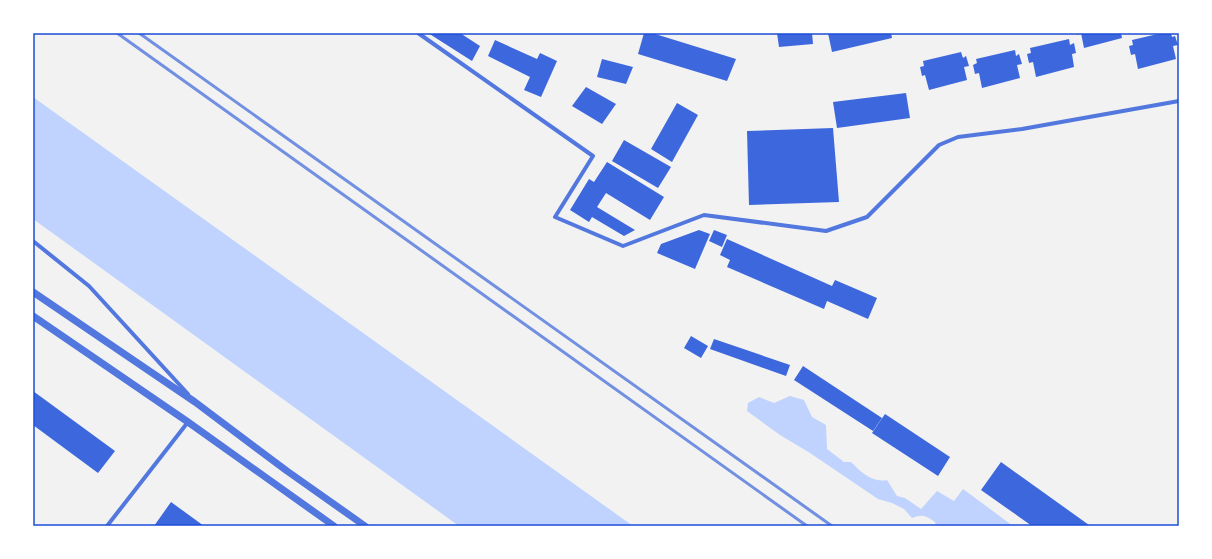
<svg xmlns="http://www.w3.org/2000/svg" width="1212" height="559" viewBox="0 0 1212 559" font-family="Overpass,sans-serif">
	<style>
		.water { fill: #bfd3fe }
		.building { fill: #3d67dc }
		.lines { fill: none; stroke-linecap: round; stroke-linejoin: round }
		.minor { stroke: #5277de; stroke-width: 4 }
		.tertiary { stroke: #5277de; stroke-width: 7 }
		.rail { stroke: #7290e2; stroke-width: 3 }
		.neatline { fill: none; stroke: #1d4ed8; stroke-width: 1.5 }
	</style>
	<rect width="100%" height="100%" fill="#f2f2f2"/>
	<!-- water -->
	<path class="water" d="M33 97 633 526H459L33 219Z
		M790 396 804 400 812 417 826 425 827 449 844 462H851C861 472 872 483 887 480L897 496 905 498 921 509 937 491 954 501 963 489 1013 526H936L935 522C925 515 923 514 912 518L904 509 892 503 878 499 810 453 780 435 747 411 748 403 759 397 774 403Z"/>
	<!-- building -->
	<path class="building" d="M428 33H460L480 46 472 61Z
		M644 33H652L736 59 727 81 638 54Z
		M777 33H812L813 44 779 47Z
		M828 33H891L892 38 832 52Z
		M1077 33H1121L1122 38 1084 48 1081 33 1077 35Z
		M1162 33H1171L1172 37 1175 36 1178 45 1173 46 1176 59 1138 69 1135 54 1131 55 1129 46 1133 45 1132 40Z
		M1069 39 1070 45 1074 43 1076 53 1072 54 1074 67 1036 77 1033 62 1029 63 1027 54 1031 53 1030 48Z
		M495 40 537 59 540 53 557 61 541 97 524 90 530 77 488 56Z
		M1015 50 1016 56 1019 54 1022 64 1017 65 1020 78 982 88 979 73 975 74 973 65 977 63 976 59Z
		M961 52 963 58 966 56 969 66 964 67 967 80 929 90 925 75 922 76 920 67 924 66 923 61Z
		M602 59 633 67 626 84 597 77Z
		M586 87 616 104 602 124 572 106Z
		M906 93 910 118 837 128 833 102Z
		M677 103 698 115 672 162 651 149Z
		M833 128 839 202 749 205 747 131Z
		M624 140 671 167 658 188 612 161Z
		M607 162 664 197 650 220 606 193 597 207 635 230 624 236 592 217 589 222 570 210 589 179 594 182Z
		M699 230 710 234 695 269 657 253 661 244Z
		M714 230 727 235 722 247 709 241Z
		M727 239 832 286 835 280 877 298 868 319 827 301 824 309 727 267 730 260 720 255Z
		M691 336 708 346 701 358 684 348Z
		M714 339 790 365 786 376 710 349Z
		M803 366 882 418 873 431 794 380Z
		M33 391 115 451 98 473 33 425Z
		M885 414 950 457 938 476 872 433Z
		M1001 462 1089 525 1088 526H1032L981 490Z
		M171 502 204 526H154Z"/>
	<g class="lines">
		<!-- minor -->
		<path class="minor" d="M418 33 593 156 555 217 623 246 704 215 826 231 867 217 939 145 958 137 1022 129 1179 101
			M33 241 89 286 188 394
			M107 526 188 422"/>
		<!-- tertiary -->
		<path class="tertiary" d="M33 292 195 402 287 471 365 526
			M33 316 188 422 334 526"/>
		<!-- rail -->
		<path class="rail" d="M117 33 807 526
			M139 33 832 526"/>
	</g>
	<!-- border -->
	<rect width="1212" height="559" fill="none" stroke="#ffffff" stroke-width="68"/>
	<rect x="34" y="34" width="1144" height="491" class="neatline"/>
</svg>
